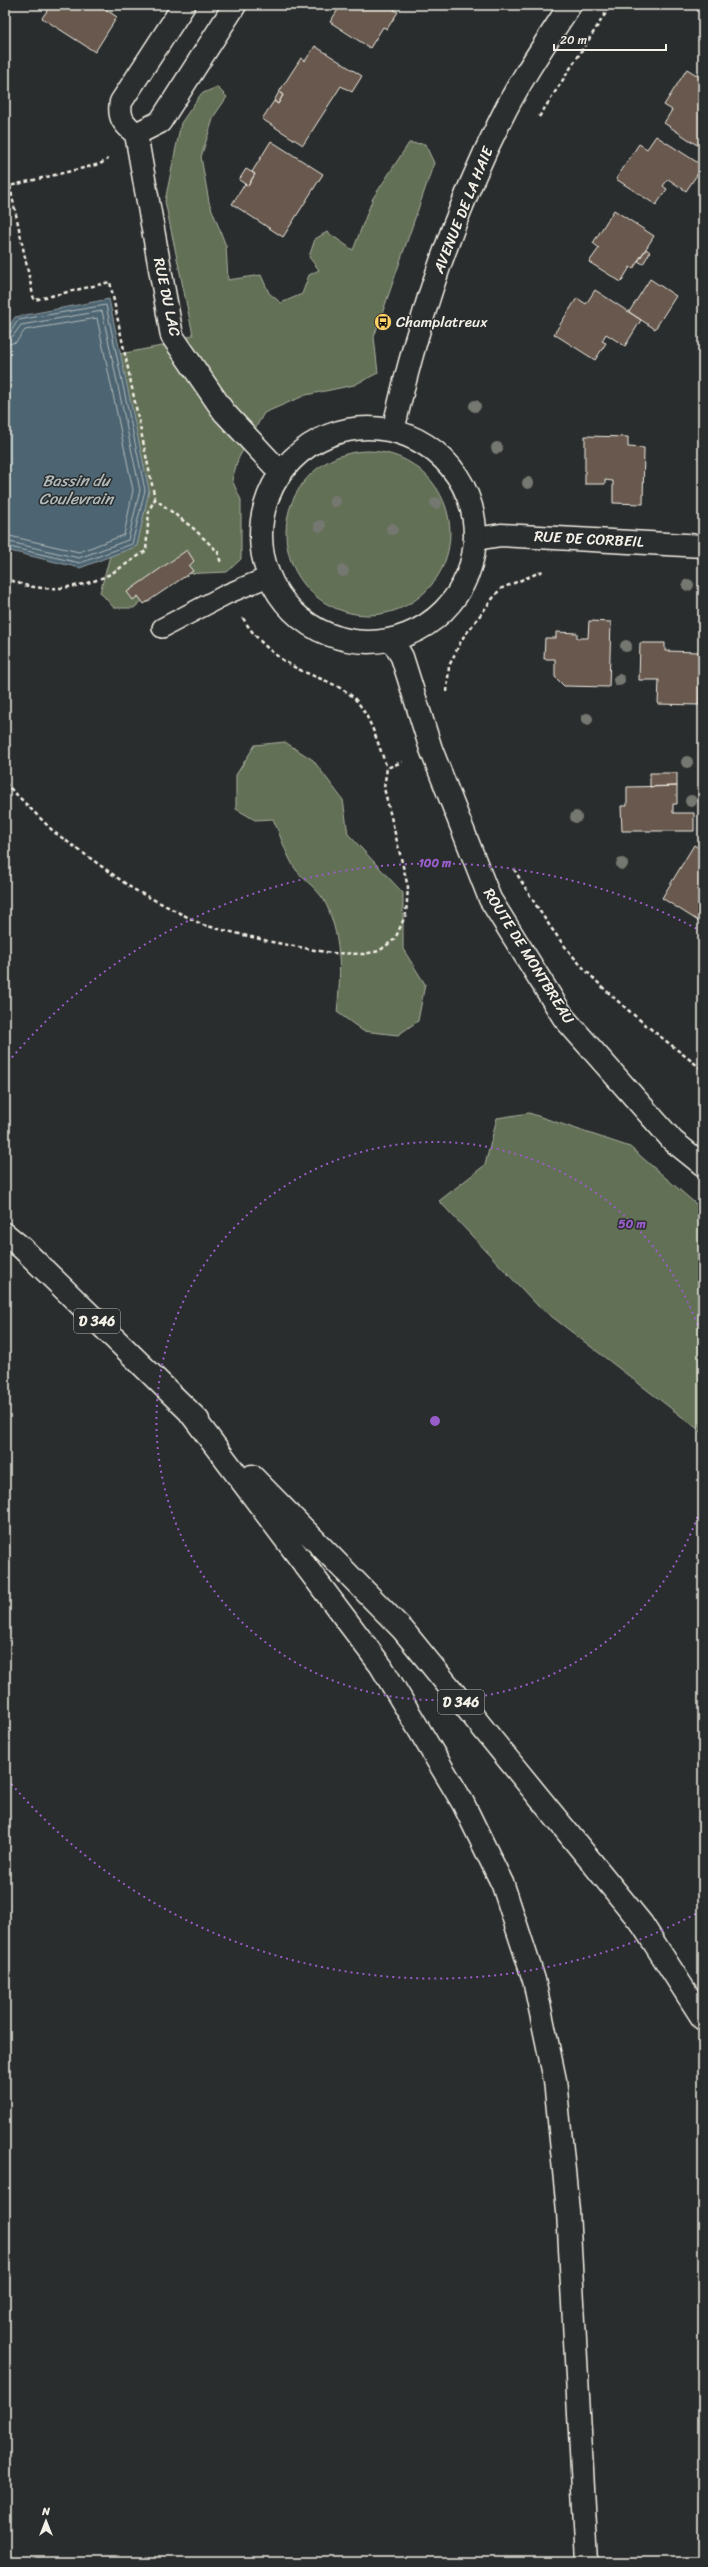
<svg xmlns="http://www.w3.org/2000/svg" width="708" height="2567" viewBox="0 0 708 2567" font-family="Sriracha,sans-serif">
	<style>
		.green { fill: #626f56; stroke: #abb09f }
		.water { fill: #4d6572; stroke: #909da1 }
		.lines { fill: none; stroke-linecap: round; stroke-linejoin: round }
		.shore { stroke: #b1b9b9; stroke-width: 1 }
		.building { fill: #67584e; stroke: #f4f1e8 }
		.lane-casing { stroke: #f4f1e8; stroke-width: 22 }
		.street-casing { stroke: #f4f1e8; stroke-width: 25 }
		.secondary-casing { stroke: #f4f1e8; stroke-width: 25 }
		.primary-casing { stroke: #f4f1e8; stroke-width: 25 }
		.path { stroke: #f4f1e8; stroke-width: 2.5; stroke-dasharray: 4 3; stroke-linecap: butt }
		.lane { stroke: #2a2d2e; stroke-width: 19 }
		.street { stroke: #2a2d2e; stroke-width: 22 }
		.secondary { stroke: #2a2d2e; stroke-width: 22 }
		.primary { stroke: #2a2d2e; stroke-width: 22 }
		.tree { fill: #757870 }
		.ring { fill: none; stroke: #995dc9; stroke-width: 2; stroke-dasharray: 2 4 }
		.labels { text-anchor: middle; stroke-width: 3; stroke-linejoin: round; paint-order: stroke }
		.shield { fill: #2a2d2e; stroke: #b7b6b0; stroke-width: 1 }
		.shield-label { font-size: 14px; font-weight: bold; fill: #f4f1e8 }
		.street-label { font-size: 15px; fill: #f4f1e8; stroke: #2a2d2e }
		.poi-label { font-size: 15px; fill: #f4f1e8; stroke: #2a2d2e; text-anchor: start }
		.water-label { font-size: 16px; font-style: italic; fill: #b1b9b9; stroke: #2a2d2e }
		.centre { fill: #995dc9; stroke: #2a2d2e; stroke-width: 2 }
		.ring-label { font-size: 12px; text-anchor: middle; font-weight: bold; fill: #995dc9; stroke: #2a2d2e; stroke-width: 3; stroke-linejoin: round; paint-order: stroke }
	</style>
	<rect width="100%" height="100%" fill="#2a2d2e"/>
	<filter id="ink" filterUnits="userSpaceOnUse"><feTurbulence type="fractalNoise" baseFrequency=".025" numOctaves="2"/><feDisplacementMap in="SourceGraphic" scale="8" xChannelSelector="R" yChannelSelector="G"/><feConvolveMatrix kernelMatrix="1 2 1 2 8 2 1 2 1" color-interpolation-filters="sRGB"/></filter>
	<g filter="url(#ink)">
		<!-- green -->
		<path class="green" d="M217 87 227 97 214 116 201 157 209 202 226 246 228 280 261 275 269 293 281 303 302 294 309 275 319 270 309 257 315 239 327 232 353 250 373 198 409 143 425 144 434 163 374 337 378 373 354 385 306 395 264 413 238 459 232 480 241 500V559L227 572 181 574 152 592 134 608H114L100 592 110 556 137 546 149 490 120 354 167 345 193 335 165 201 181 123 201 94Z
			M286 533a82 82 0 1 1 164 0a82 82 0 1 1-164 0Z
			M285 742 313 760 343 800 348 834 403 893V949L425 984 418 1021 398 1035 363 1031 337 1012C341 975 342 941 327 906 320 889 303 881 294 867 285 852 280 834 273 819L255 820 236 809V775L255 745Z
			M529 1113 630 1147 703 1210V1433L538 1306 439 1201 485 1165 497 1118Z"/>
		<!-- water -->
		<path class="water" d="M109 299 149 490 137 546 80 568 6 550 5 333 15 317Z"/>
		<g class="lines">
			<!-- shore -->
			<path class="shore" d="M5 334 10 333 18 320 106 305 145 490 132 544 80 563 5 546
				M5 339 13 336 21 325 102 311 140 490 128 540 79 558 5 541
				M5 345 16 342 25 330 97 318 133 490 124 535 79 552 5 535"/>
		</g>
		<!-- building -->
		<path class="building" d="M51 5H99L117 17 95 52 42 18Z
			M341 5H397L394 10 398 12 387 29 383 27 370 48 330 22Z
			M315 46 362 76 352 92 341 86 303 145 262 119 274 101 278 104 283 95 279 92 301 58 305 61Z
			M687 69 703 79V149L664 123 672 110 664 105Z
			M279 92 283 95 278 104 274 101Z
			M656 136 703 166 686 191 668 179 663 186 667 189 656 205 616 179 639 144 647 149Z
			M271 141 323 174 283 237 232 204 245 184 248 186 255 174 252 172Z
			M246 169 255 174 248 186 239 180Z
			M614 210 654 236 633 269 630 267 621 282 589 262 599 248 593 243Z
			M646 249 650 252 643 264 638 261Z
			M650 279 676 296 655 329 629 312Z
			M595 290 641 320 625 346 606 334 602 341 606 343 595 360 554 334 577 298 586 304Z
			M585 436 628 437V447L644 448 643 504 613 503V481L605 480V484H585Z
			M187 550 194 561 189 566 193 571 144 604 138 596 133 600 127 592Z
			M589 621 611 622 609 687 564 686 555 677V659H544L545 638H556V632L577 633V638H588Z
			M640 643H665V651L700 652 699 705 658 704 659 680H639Z
			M650 773H677V786L650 787Z
			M677 786V804H673V813H694V831H622L621 806H627V787Z
			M694 845 703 851V924L662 898Z"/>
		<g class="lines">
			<defs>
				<path id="lane" d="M162 628 227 594 268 577"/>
				<path id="street" d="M235 5 160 122 136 134 172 336 224 412 280 472
					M136 134C124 124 118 118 121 102L184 5
					M476 539 501 535 703 546"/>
				<path id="secondary" d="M261 535a107 107 0 1 1 214 0a107 107 0 1 1-214 0Z
					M393 431C417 323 452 216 502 117 521 78 547 41 570 5
					M392 640 402 657 431 749 490 899 564 1018 673 1141 703 1165"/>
				<path id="primary" d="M5 1234 22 1248 198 1420
					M188 1410 381 1666 463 1803 503 1885 534 1980 555 2080 568 2211 587 2562
					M252 1476 403 1630 642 1924 703 2019"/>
			</defs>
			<!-- lane casing -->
			<use href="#lane" class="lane-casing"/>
			<!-- street casing -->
			<use href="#street" class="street-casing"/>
			<!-- secondary casing -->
			<use href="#secondary" class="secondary-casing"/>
			<!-- primary casing -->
			<use href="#primary" class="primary-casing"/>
			<!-- path -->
			<path class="path" d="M539 117 611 5
				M10 186 34 300 110 282 155 499
				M5 187 100 164 108 159
				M5 577C34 594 74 590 104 577 119 570 133 559 146 551L149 510 155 499 193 528 218 552 221 564
				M243 618C255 639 274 656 296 668 315 678 339 683 355 699 371 717 379 747 387 768
				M447 692 449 666 462 639 500 589 545 570
				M5 783 54 832 133 889 203 925 272 942 331 953 364 954 379 951 395 939 406 914 408 887 384 788 387 768 402 762
				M514 869C533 901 553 934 578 962 615 1003 660 1036 703 1070"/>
			<!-- lane -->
			<use href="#lane" class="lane"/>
			<!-- street -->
			<use href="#street" class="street"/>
			<!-- secondary -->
			<use href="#secondary" class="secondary"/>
			<!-- primary -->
			<use href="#primary" class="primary"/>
		</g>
		<!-- trees -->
		<g class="tree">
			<circle cx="475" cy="406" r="6"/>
			<circle cx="497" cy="448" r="6"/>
			<circle cx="528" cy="483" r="6"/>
			<circle cx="335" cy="501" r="6"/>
			<circle cx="436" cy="503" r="6"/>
			<circle cx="320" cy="526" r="6"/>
			<circle cx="392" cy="529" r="6"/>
			<circle cx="343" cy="571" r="6"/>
			<circle cx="688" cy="585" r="6"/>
			<circle cx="626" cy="646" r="6"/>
			<circle cx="619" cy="680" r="6"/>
			<circle cx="587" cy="719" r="6"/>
			<circle cx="687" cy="762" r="6"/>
			<circle cx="691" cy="801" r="6"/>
			<circle cx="576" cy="817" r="6"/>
			<circle cx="622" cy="864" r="6"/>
		</g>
	</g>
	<!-- distance rings -->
	<g class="ring">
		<path d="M703 1500A279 279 0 1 1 703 1342"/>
		<path d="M701 1911A558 558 0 0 1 8 1780M8 1062A558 558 0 0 1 701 931"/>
	</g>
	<!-- icons -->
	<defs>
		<symbol id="bus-disc" viewBox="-11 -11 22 22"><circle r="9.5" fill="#ffd166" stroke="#2a2d2e"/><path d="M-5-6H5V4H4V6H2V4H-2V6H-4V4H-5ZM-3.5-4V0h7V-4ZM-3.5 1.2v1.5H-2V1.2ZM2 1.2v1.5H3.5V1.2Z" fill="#111"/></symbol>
	</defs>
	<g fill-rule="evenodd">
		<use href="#bus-disc" x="373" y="312" width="20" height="20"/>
	</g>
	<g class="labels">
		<!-- shield labels -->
		<g class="shield">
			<rect x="74" y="1309" width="46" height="24" rx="3"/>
			<rect x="438" y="1690" width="46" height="24" rx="3"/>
		</g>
		<g class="shield-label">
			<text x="97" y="1326">D 346</text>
			<text x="461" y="1707">D 346</text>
		</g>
		<!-- street labels -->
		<g class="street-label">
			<text transform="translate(463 210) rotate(-68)" y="5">AVENUE DE LA HAIE</text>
			<text transform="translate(167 297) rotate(78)" y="5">RUE DU LAC</text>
			<text transform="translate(589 539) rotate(3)" y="5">RUE DE CORBEIL</text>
			<text transform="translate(529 956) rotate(58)" y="5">ROUTE DE MONTBREAU</text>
		</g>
		<!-- poi labels -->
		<g class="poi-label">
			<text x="396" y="327">Champlatreux</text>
		</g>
		<!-- water labels -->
		<g class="water-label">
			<text x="76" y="486">Bassin du<tspan x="76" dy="18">Coulevrain</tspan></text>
		</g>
	</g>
	<circle cx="435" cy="1421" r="6" class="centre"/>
	<g class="ring-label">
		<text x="435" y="867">100 m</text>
		<text x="632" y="1228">50 m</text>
	</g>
	<!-- margin -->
	<rect width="708" height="2567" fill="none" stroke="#2a2d2e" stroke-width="20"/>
	<rect x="10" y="10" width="688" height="2547" fill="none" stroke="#f4f1e8" stroke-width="1.5" filter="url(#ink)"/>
	<!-- north arrow -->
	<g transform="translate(46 2521)" stroke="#2a2d2e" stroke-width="3" paint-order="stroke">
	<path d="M0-3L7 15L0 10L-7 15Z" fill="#f4f1e8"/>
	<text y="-6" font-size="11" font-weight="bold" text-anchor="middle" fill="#f4f1e8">N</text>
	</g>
	<!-- scale -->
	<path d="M554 44v6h112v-6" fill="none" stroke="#f4f1e8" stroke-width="2"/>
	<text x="560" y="44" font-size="12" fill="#f4f1e8" stroke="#2a2d2e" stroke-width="3" paint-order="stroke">20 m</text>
</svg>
